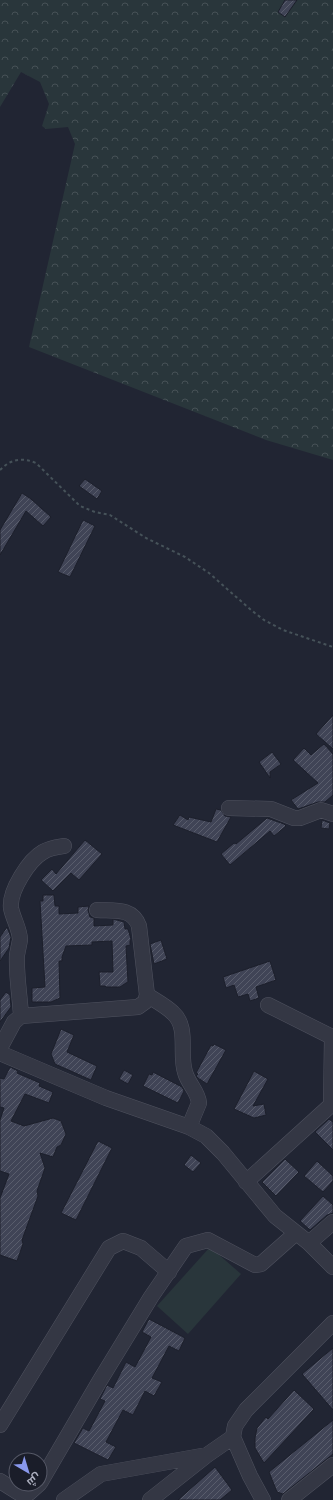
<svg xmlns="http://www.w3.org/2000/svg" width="333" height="1500" viewBox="0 0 333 1500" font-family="'IBM Plex Sans',Cairo,sans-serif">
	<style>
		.forest { fill: url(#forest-crowns) }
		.garden { fill: #29363b }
		.building { fill: url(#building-hatch); stroke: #1c1f2b }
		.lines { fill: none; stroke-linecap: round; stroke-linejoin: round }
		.minor-casing { stroke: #4f525f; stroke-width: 16 }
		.path { stroke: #465259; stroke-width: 2; stroke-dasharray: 3 3; stroke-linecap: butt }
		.minor { stroke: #343744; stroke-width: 15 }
	</style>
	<defs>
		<pattern id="forest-crowns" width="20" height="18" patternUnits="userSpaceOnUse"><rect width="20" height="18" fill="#29363b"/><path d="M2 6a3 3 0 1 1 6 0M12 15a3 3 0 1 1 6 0" fill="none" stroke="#465156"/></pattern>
		<pattern id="building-hatch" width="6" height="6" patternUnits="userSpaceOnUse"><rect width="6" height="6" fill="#404456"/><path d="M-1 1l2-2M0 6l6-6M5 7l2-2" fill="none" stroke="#595d6c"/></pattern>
	</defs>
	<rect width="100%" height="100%" fill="#212533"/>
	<!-- forest -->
	<path class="forest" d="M0 0H333V460L266 440 29 347 75 144 68 127 46 129 42 126 49 104 40 82 21 72 0 107Z"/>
	<!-- garden -->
	<path class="garden" d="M210 1247 241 1274 188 1334 157 1306Z"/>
	<!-- building -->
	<path class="building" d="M285 0H297L285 17 278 12Z
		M85 479 102 491 97 499 79 486Z
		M22 493 31 499 51 517 43 526 26 511 0 555V530Z
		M83 520 95 526 70 577 58 572Z
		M333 715V749L316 734Z
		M324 744 333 754V795L325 802H318L298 809 291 800 318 783 293 760 304 748 311 755Z
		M272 752 281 764 270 772V778L259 762Z
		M216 809 221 810 225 816 231 817 217 842 173 825 180 815 188 820 189 817 211 822Z
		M267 818 284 824 286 826 274 836 270 831 230 865 221 854 234 843 236 844Z
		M322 820 330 823 329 829 321 828Z
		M85 840 102 854 79 880 71 873 53 891 41 880 52 869 56 874Z
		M43 895H54L55 906H59V914L78 913V907L89 906 88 910 90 917 94 918V926L113 925V919L124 922 125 929H128L131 939 130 941V945L126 946 128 982 126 983 120 987H106L105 986H100L99 972H113L112 941 92 942V945L66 946 62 957V961H59L60 998 51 1002H32V988L45 987 40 901H43Z
		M7 927 11 937 9 948 0 961V937Z
		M161 940 167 959 154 964 150 944Z
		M270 961 276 980 256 987 259 998 250 1001 248 994 238 997 234 985 226 988 223 977Z
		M6 992 10 995 11 1007 0 1022V1000Z
		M61 1029 74 1035 67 1052 97 1066 91 1080 55 1064 51 1054Z
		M214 1044 226 1050 207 1084 198 1078 196 1076 198 1074 196 1073 211 1045 213 1046Z
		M10 1067 18 1071 17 1073 40 1083 39 1086 53 1092 49 1103 25 1094 11 1121 24 1126 53 1118 61 1121 66 1134 61 1145 57 1147 53 1157 40 1153 45 1168 37 1191 38 1196 22 1240 23 1244 17 1261 0 1255V1198L9 1174 0 1171V1120L4 1108 0 1107V1078L4 1079Z
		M124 1070 133 1075 128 1084 119 1079Z
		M254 1071 268 1079 253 1106 264 1104 266 1115 254 1118 234 1109Z
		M153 1072 182 1087 184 1091 178 1103 143 1086 149 1074 152 1075Z
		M329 1119 333 1122V1150L315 1132Z
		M98 1141 112 1148 76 1220 61 1213Z
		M191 1155 201 1163 193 1172 184 1165Z
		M285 1159 299 1172 276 1196 262 1182Z
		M317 1161 333 1176V1181L323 1192 304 1176Z
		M323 1196 333 1205V1213L327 1215 310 1230 300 1221Z
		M149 1319 185 1338 179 1351 169 1346 159 1365 152 1378 162 1382 154 1396 145 1391 133 1415 123 1410 106 1442 116 1447 108 1460 74 1443 83 1428 89 1431 105 1401 100 1399 107 1385 113 1388 126 1362 135 1367 151 1337 142 1332Z
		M333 1348V1410L302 1374Z
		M294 1390 314 1409 264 1463 255 1448V1438L257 1428 266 1417 268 1419Z
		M333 1420V1454L283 1494 277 1492 269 1472Z
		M215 1467 232 1490 220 1500H178Z"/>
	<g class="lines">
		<defs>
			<path id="minor" d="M229 808 271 809 294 818H300L321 810 333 814
				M147 995C156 1001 166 1006 173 1013 189 1027 179 1054 185 1072 188 1084 198 1091 199 1103L189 1127
				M268 1005 332 1037
				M21 1016C20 996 16 975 17 955 18 950 19 945 20 940 20 929 13 919 11 908 9 891 29 860 43 852 49 848 57 847 64 846
				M0 1048 14 1022 21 1016 138 1007 145 1002 147 995 139 926C132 907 114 911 97 910
				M0 1053 106 1098 189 1127 206 1136 223 1153 275 1216 309 1243 333 1267
				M246 1182 331 1105 332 1037 333 1038
				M309 1243 333 1222
				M0 1425 109 1248 123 1241 141 1248 169 1272
				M0 1481 19 1493H29L39 1484
				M40 1483 99 1382 151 1297 186 1246 208 1240 255 1265 261 1264 296 1233
				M64 1500 101 1474 207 1455
				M150 1500 207 1455 233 1437
				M263 1500 250 1476 233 1437 235 1426 246 1410 333 1323
				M289 1500 333 1465"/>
		</defs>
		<!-- minor casing -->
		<use href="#minor" class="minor-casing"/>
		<!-- path -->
		<path class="path" d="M0 470C11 459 22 457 36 463L80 506 95 512 110 515 146 538 185 557 209 573 251 610 264 620 283 630 333 647"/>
		<!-- minor -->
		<use href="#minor" class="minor"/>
	</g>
	<!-- north arrow -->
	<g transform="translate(28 1472) rotate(142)"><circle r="19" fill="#1a1d29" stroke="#555866"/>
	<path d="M0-3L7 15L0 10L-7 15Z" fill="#8998ec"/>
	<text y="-6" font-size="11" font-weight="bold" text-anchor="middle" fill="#aeb1c1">ش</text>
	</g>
</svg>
